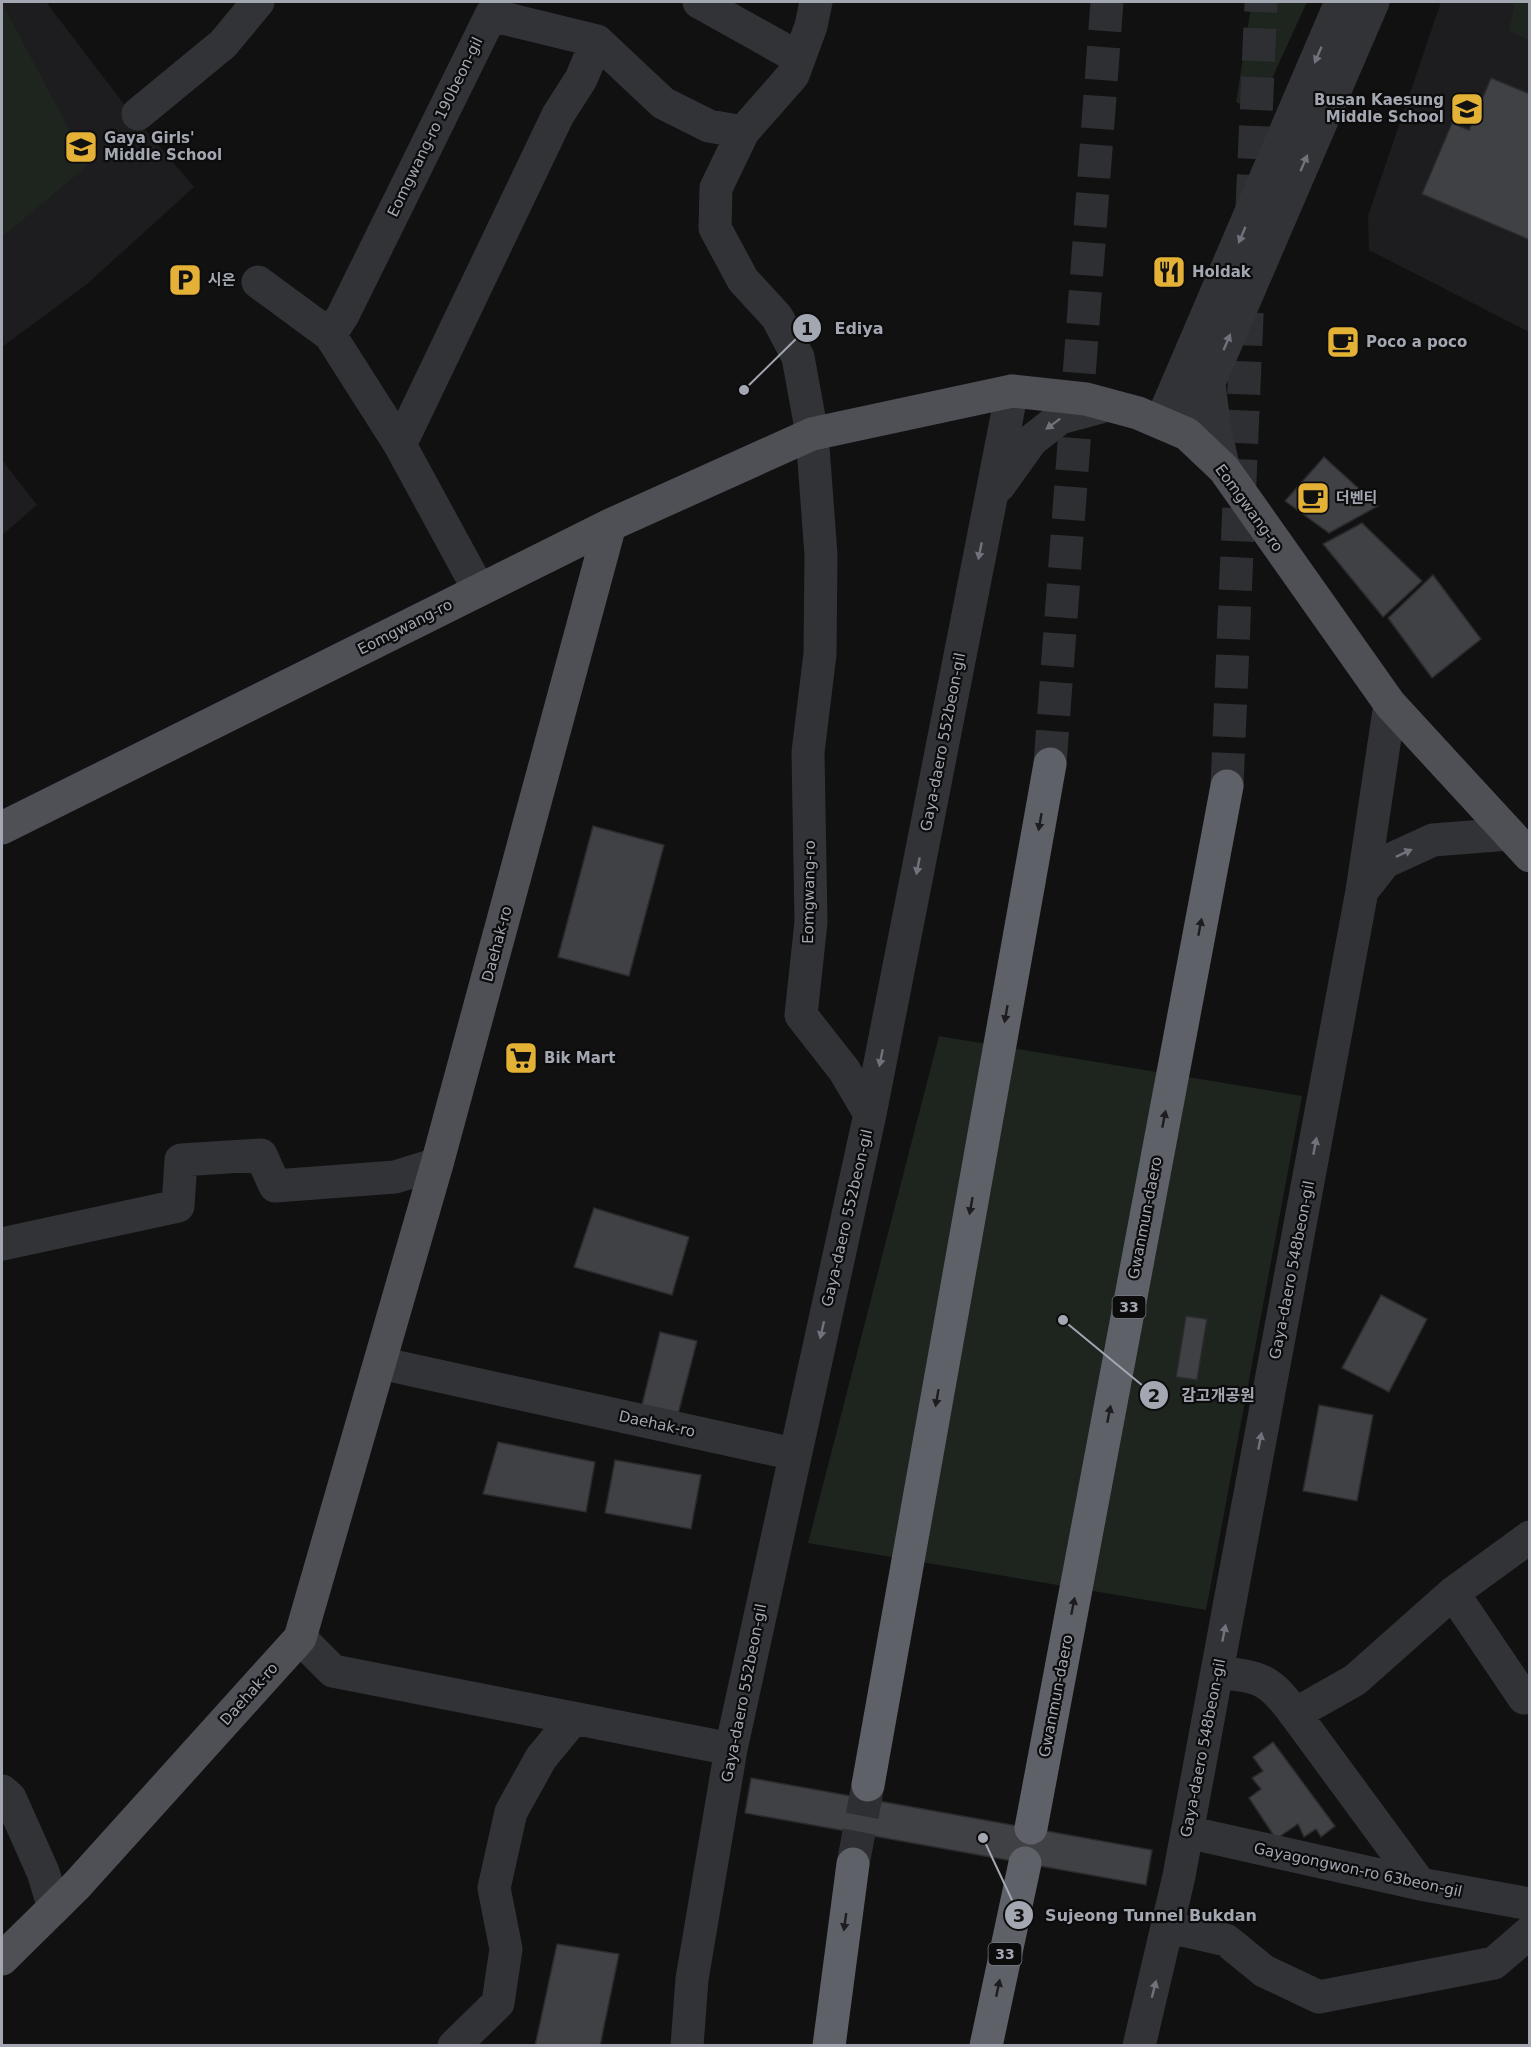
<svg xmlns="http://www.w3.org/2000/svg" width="1531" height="2047" viewBox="0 0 1531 2047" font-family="'DejaVu Sans','Noto Sans KR',sans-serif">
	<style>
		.built { fill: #1d1d1f }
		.green { fill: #1e251f }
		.building { fill: #404145; stroke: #2b2b2e; stroke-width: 1.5 }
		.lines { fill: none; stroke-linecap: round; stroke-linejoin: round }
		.highway-tunnel { stroke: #2e2f32; stroke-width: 33; stroke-dasharray: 33 16; stroke-linecap: butt }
		.minor { stroke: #323337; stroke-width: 33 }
		.major { stroke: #4f5056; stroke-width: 33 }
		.highway { stroke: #5f6168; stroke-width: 33 }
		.oneway { fill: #70737b }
		.oneway2 { fill: #1d1d1f }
		.labels { text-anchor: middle; stroke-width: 4.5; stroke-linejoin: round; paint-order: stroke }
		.shield { fill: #0c0c0d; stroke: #767880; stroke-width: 1.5 }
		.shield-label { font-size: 14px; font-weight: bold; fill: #a3a7b2 }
		.poi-label { font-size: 15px; font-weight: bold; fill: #a3a7b2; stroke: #0c0c0d; text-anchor: start }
		.street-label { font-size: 15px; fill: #a3a7b2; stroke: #0c0c0d }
		.leader { fill: none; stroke: #a3a7b2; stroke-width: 2 }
		.callout-dot { fill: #a3a7b2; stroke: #0c0c0d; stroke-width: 2 }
		.mark-label { font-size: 18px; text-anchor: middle; font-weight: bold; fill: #111 }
		.callout-label { font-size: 16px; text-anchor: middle; font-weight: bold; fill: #a3a7b2; stroke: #0c0c0d; stroke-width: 4.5; stroke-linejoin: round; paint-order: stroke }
	</style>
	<rect width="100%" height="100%" fill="#111112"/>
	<!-- built -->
	<path class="built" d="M2 2H46L127 108 194 187 87 284 2 347Z
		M1441 2H1529V332L1369 250 1368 216Z
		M2 460 37 505 2 535Z"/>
	<!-- green -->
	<path class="green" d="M1252 2H1307L1263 98 1250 108 1236 102Z
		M1515 2H1529V40L1509 31Z
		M2 3 88 165 2 237Z
		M939 1036 1302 1096 1206 1610 808 1543Z"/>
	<!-- building -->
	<path class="building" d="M1491 78 1530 94V240L1422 194 1452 123 1469 130Z
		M1324 457 1378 506 1329 533 1285 501Z
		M1362 523 1422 581 1383 617 1323 544Z
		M1433 575 1481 639 1432 678 1388 618Z
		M593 826 664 845 629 976 558 957Z
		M594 1208 689 1237 672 1295 574 1267Z
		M1381 1295 1427 1319 1389 1392 1342 1368Z
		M1186 1316 1207 1319 1197 1380 1176 1377Z
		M660 1332 697 1341 677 1418 641 1409Z
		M1319 1405 1373 1415 1357 1501 1303 1491Z
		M498 1442 595 1462 586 1512 483 1494Z
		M615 1460 701 1475 691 1529 605 1513Z
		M1273 1742 1335 1826 1321 1837 1316 1829 1304 1837 1298 1824 1276 1839 1249 1798 1261 1789 1252 1778 1263 1771 1253 1757Z
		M751 1778 1152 1850 1146 1885 745 1813Z
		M557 1944 619 1954 600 2046H535Z"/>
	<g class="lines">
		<!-- highway-tunnel -->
		<path class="highway-tunnel" d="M1252 208 1261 2
			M1050 764 1107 2
			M1227 786 1248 293
			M853 1864 868 1785"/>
		<!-- minor -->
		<path class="minor" d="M699 2 799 58
			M816 2 811 26 793 75 743 132 716 188 715 228 743 280 777 317 798 357 812 434 821 555 820 654 808 752 811 922 801 1015 844 1070 870 1114
			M138 114 223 44 258 2
			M258 282 330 335 400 445 479 590
			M330 335 343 315 491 15 597 41 663 103 709 126 743 132
			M1209 384 1215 431 1224 469
			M1161 422 1341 2
			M1187 434 1373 2
			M400 445 558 115 581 79 597 41
			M999 486 1032 440 1060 418 1108 405
			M1362 891 1385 862 1433 840 1509 834
			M2 1244 178 1206 181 1160 261 1155 275 1186 395 1177 437 1164
			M380 1363 794 1454
			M1453 1593 1524 1698
			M300 1638 333 1671 731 1749
			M1217 1672C1260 1677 1269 1678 1295 1714L1355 1680 1453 1593 1530 1537
			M1295 1714 1420 1884
			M2 1791 10 1798 43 1872 54 1908
			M1187 1832 1420 1884 1530 1904
			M1169 1927 1226 1940 1264 1971 1319 1997 1494 1963 1530 1932
			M454 2046 498 2003 506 1949 494 1888 511 1812 541 1758 574 1718
			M687 2046 692 1979 731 1749 870 1114 1012 391
			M1139 2046 1179 1876 1362 891 1390 704"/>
		<!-- major -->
		<path class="major" d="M2 828 610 525 812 434 1012 391 1086 399 1138 413 1187 434 1224 469 1390 704 1530 856
			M2 1959 77 1885 300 1638 437 1164 610 525"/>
		<!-- highway -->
		<path class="highway" d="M868 1785 1050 764
			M1031 1828 1227 786
			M829 2046 853 1864
			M986 2046 1025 1863"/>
	</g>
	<!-- one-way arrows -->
	<defs><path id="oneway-solid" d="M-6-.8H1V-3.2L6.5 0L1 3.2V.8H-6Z" transform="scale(1.5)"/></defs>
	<g class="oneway">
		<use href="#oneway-solid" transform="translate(1318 55) rotate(113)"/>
		<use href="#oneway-solid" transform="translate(1304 163) rotate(-67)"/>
		<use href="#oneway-solid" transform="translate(1242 235) rotate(113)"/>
		<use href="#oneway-solid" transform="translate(1227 342) rotate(-67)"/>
		<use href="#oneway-solid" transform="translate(1053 424) rotate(143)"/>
		<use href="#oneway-solid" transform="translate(980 551) rotate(101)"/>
		<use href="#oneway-solid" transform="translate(1404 853) rotate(-25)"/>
		<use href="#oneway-solid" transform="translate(918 866) rotate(101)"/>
		<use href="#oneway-solid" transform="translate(881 1058) rotate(101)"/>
		<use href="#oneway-solid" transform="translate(1315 1146) rotate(-79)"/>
		<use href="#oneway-solid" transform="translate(822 1330) rotate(103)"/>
		<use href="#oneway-solid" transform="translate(1260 1441) rotate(-79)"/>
		<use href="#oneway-solid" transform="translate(1224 1633) rotate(-79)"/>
		<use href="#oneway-solid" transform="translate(1154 1989) rotate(-76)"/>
	</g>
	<g class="oneway2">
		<use href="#oneway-solid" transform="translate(1040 822) rotate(100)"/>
		<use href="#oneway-solid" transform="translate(1200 927) rotate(-79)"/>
		<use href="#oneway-solid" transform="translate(1006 1014) rotate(100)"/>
		<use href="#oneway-solid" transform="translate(1164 1119) rotate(-79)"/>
		<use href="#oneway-solid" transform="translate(971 1206) rotate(100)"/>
		<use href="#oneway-solid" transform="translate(937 1398) rotate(100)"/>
		<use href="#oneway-solid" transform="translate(1109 1414) rotate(-79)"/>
		<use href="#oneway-solid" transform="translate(1073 1606) rotate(-79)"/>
		<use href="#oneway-solid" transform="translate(845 1922) rotate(98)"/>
		<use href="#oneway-solid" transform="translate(998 1988) rotate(-78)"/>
	</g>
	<!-- icons -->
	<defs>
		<symbol id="school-square" viewBox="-11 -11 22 22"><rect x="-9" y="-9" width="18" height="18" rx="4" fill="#e4b137" stroke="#0c0c0d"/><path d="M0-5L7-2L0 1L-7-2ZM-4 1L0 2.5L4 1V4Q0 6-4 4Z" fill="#111"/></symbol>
		<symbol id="restaurant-square" viewBox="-11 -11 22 22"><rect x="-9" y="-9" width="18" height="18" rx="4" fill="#e4b137" stroke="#0c0c0d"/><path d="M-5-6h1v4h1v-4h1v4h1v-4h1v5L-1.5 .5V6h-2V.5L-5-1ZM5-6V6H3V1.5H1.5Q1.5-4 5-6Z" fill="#111"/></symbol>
		<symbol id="parking-square" viewBox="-11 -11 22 22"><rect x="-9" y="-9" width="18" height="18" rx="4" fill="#e4b137" stroke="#0c0c0d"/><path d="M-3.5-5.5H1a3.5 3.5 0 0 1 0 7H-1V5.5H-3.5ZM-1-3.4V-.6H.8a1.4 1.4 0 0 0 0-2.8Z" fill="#111"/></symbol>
		<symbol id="cafe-square" viewBox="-11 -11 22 22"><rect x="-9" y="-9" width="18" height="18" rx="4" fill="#e4b137" stroke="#0c0c0d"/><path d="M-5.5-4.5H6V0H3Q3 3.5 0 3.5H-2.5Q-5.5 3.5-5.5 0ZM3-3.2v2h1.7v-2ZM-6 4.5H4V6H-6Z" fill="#111"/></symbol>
		<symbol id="supermarket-square" viewBox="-11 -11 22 22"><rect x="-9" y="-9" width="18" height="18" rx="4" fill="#e4b137" stroke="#0c0c0d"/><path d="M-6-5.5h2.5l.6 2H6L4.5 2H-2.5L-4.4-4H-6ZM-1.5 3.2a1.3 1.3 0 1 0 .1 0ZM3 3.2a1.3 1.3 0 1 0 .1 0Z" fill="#111"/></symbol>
	</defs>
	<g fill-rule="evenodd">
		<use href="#school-square" x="1448" y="90" width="38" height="38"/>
		<use href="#school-square" x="62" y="128" width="38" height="38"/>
		<use href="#restaurant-square" x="1150" y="253" width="38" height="38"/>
		<use href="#parking-square" x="166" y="261" width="38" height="38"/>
		<use href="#cafe-square" x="1324" y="323" width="38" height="38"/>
		<use href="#cafe-square" x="1294" y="479" width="38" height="38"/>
		<use href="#supermarket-square" x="502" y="1039" width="38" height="38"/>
	</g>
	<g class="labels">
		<!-- shield labels -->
		<g class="shield">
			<rect x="1112.5" y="1296" width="33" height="22" rx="4.5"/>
			<rect x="988.5" y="1943" width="33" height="22" rx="4.5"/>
		</g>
		<g class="shield-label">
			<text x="1129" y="1312">33</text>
			<text x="1005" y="1959">33</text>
		</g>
		<!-- poi labels -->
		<g class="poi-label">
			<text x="1444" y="105" text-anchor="end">Busan Kaesung<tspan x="1444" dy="17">Middle School</tspan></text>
			<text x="104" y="143">Gaya Girls'<tspan x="104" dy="17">Middle School</tspan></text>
			<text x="1192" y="277">Holdak</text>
			<text x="208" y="285">시온</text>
			<text x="1366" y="347">Poco a poco</text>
			<text x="1336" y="503">더벤티</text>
			<text x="544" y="1063">Bik Mart</text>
		</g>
		<!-- street labels -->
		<g class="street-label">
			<text transform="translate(435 127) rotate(-64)" y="5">Eomgwang-ro 190beon-gil</text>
			<text transform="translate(1249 508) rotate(54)" y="5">Eomgwang-ro</text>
			<text transform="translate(405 627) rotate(-27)" y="5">Eomgwang-ro</text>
			<text transform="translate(943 742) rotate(-79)" y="5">Gaya-daero 552beon-gil</text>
			<text transform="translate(809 892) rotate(-89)" y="5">Eomgwang-ro</text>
			<text transform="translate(497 944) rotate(-75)" y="5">Daehak-ro</text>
			<text transform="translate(847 1218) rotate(-77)" y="5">Gaya-daero 552beon-gil</text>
			<text transform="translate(1145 1218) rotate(-79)" y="5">Gwanmun-daero</text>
			<text transform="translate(1292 1270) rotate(-79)" y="5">Gaya-daero 548beon-gil</text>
			<text transform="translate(657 1424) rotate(12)" y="5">Daehak-ro</text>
			<text transform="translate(744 1693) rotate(-79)" y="5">Gaya-daero 552beon-gil</text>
			<text transform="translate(249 1694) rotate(-48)" y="5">Daehak-ro</text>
			<text transform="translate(1056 1696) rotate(-79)" y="5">Gwanmun-daero</text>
			<text transform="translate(1203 1748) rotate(-79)" y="5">Gaya-daero 548beon-gil</text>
			<text transform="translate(1358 1870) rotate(12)" y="5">Gayagongwon-ro 63beon-gil</text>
		</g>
	</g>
	<!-- callouts -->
	<path class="leader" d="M744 390L807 328M1063 1320L1154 1395M983 1838L1019 1915"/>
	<g class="callout-dot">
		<circle cx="744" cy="390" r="6"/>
		<circle cx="1063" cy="1320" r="6"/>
		<circle cx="983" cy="1838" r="6"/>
		<circle cx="807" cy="328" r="15"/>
		<circle cx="1154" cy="1395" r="15"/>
		<circle cx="1019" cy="1915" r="15"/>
	</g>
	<g class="mark-label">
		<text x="807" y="335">1</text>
		<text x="1154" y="1402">2</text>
		<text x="1019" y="1922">3</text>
	</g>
	<g class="callout-label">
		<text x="859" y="334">Ediya</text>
		<text x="1218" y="1401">감고개공원</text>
		<text x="1151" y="1921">Sujeong Tunnel Bukdan</text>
	</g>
	<!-- border -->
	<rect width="1531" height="2047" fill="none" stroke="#a3a7b2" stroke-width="6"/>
</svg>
